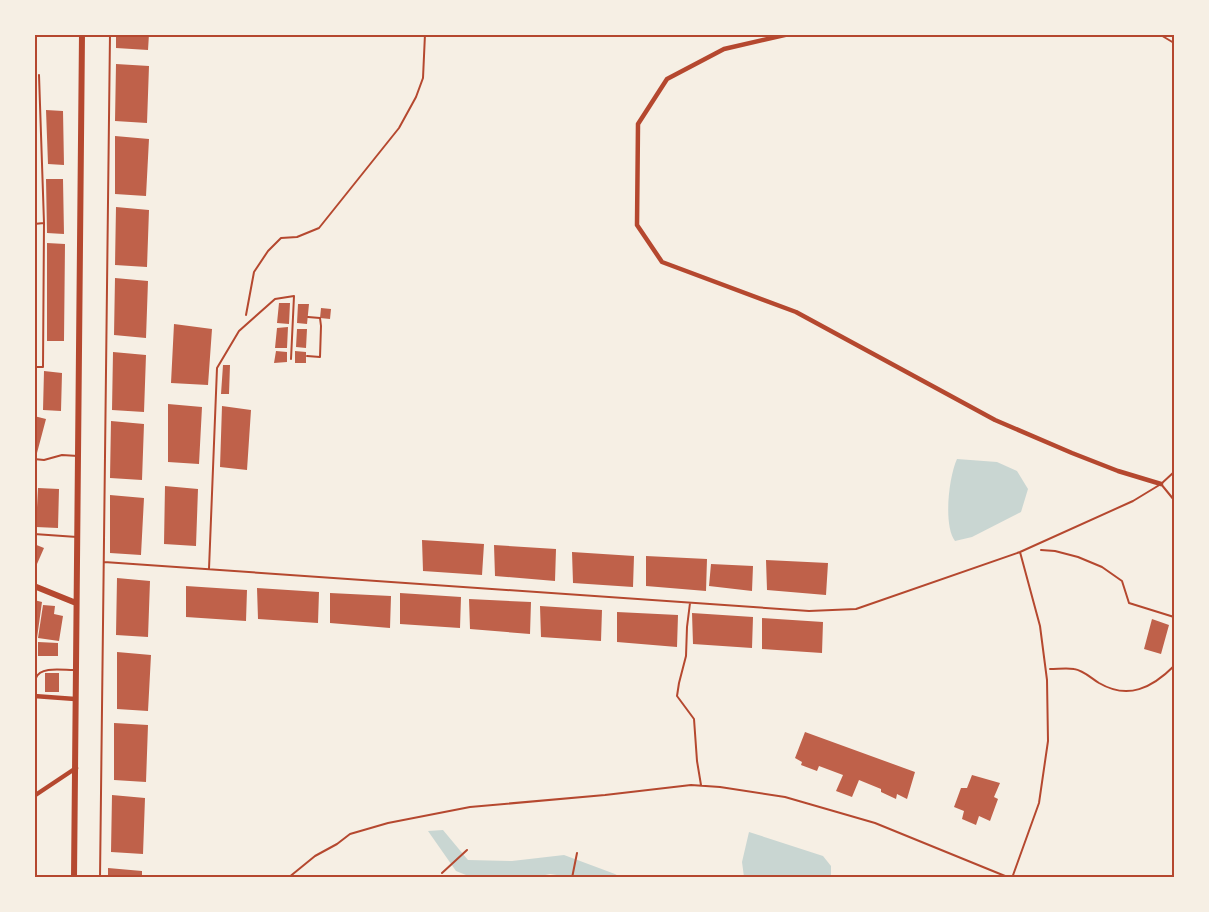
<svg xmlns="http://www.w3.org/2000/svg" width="1209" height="912" viewBox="0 0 1209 912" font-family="Lato,sans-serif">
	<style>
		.water { fill: #c9d6d2 }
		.building { fill: #bf614a }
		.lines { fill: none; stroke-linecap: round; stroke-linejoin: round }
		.path { stroke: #b5482f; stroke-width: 2 }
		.service { stroke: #b5482f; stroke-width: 2 }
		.minor { stroke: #b5482f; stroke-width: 4.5 }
		.tertiary { stroke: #b5482f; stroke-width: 6 }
		.neatline { fill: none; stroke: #b5482f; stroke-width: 2 }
	</style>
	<rect width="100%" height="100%" fill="#f6efe4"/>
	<!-- water -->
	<path class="water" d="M957 459 997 462 1017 471 1028 489 1021 512 972 537 955 541C943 525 949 476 957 459Z
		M443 830 468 860 512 861 564 855 615 874 620 877 577 878 550 874 531 878 471 877 456 871 428 831Z
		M749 832 823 856 831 866V877H744L742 862Z"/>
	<!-- building -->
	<path class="building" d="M116 34H149L148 50 116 48Z
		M116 64 149 66 147 123 115 121Z
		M46 110 63 111 64 165 48 164Z
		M115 136 149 139 146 196 115 194Z
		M46 179H63L64 234 47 233Z
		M116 207 149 210 147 267 115 265Z
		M47 243 65 244 64 341H47Z
		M115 278 148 281 146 338 114 335Z
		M279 303H290L289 324 277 323Z
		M298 304H309L307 324 297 323Z
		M321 308 331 309 330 319 320 318Z
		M174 324 212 329 208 385 171 383Z
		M288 327 287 348H275L277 328Z
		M297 329H307L306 348 296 347Z
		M276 351 287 352V362L274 363Z
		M295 351 306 352V363H295Z
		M113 352 146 355 144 412 112 410Z
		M223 365H230L229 394H221Z
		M44 371 62 373 61 411 43 410Z
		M168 404 202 407 199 464 168 462Z
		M222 406 251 410 247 470 220 467Z
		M34 416 46 419 37 453 34 452Z
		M111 421 144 424 142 480 110 478Z
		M165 486 198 489 196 546 164 544Z
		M38 488 59 489 58 528 36 527Z
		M110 495 144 498 141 555 110 553Z
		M422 540 484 544 482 575 423 571Z
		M34 544 44 548 37 564 34 562Z
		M494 545 556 549 555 581 495 576Z
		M572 552 634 556 633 587 573 583Z
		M646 556 707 559 706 591 646 586Z
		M766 560 828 563 826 595 767 590Z
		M711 564 753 566 752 591 709 586Z
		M117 578 150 581 148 637 116 635Z
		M186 586 247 590 246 621 186 617Z
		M257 588 319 592 318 623 258 619Z
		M330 593 391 596 390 628 330 623Z
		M400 593 461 597 460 628 400 624Z
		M469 599 531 602 530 634 470 629Z
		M34 600 42 602 37 638H34Z
		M43 605 55 606 54 614 63 616 59 641 38 638Z
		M540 606 602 610 601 641 541 637Z
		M617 612 678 615 677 647 617 642Z
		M692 613 753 617 752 648 693 644Z
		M762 618 823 622 822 653 762 649Z
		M1152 619 1169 625 1161 654 1144 649Z
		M38 642 58 643V656H38Z
		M117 652 151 655 148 711 117 709Z
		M45 673H59V692H45Z
		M114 723 148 725 146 782 114 780Z
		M805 732 915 772 907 799 897 794 896 799 881 792V789L859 780 852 797 836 791 843 775 819 766 817 771 801 765 802 762 795 758Z
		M972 775 1000 783 994 797 998 799 990 821 979 816 976 825 962 819 964 811 954 807 961 788H967Z
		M112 795 145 798 143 854 111 852Z
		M108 868 142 871V878H108Z"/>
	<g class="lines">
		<!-- path -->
		<path class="path" d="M45 34 46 35
			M246 315 254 272 268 251 281 238 297 237 319 228 399 128 416 97 423 78 425 34
			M307 356 320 357 321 326 320 318 308 317
			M1041 550 1055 551 1078 557 1102 567 1122 581 1129 603 1174 617
			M1050 669C1058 669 1067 668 1074 669 1083 670 1091 678 1099 683 1128 700 1152 688 1174 666
			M442 873 467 850
			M572 878 577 853"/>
		<!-- service -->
		<path class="service" d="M1159 34 1174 43
			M39 75 44 223
			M34 224 44 223 43 367H34
			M34 459 44 460 62 455 78 456
			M1161 484 1174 500
			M34 534 77 537
			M104 562 809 611 856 609 1020 552 1133 501 1161 484 1174 472
			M209 569 217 368 239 331 275 299 294 296 291 359
			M690 603 687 627 686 656 679 683 677 696 694 719 697 761 701 785
			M34 688C35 686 35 679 36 678 40 666 63 670 73 670
			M100 878 110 34
			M288 878 315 856 337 844 350 834 388 823 470 807 605 795 691 785 720 787 785 797 875 823 1010 878
			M1012 878 1039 803 1048 741 1047 680 1040 626 1020 552"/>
		<!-- minor -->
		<path class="minor" d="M789 34 724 49 667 79 638 124 637 225 662 262 796 312 995 420 1072 453 1118 471 1161 484
			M34 696 75 699
			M34 796 76 768"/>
		<!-- tertiary -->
		<path class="tertiary" d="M34 586 76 603
			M74 878 82 34"/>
	</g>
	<!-- border -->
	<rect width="1209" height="912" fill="none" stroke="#f6efe4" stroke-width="72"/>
	<rect x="36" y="36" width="1137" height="840" class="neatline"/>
</svg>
